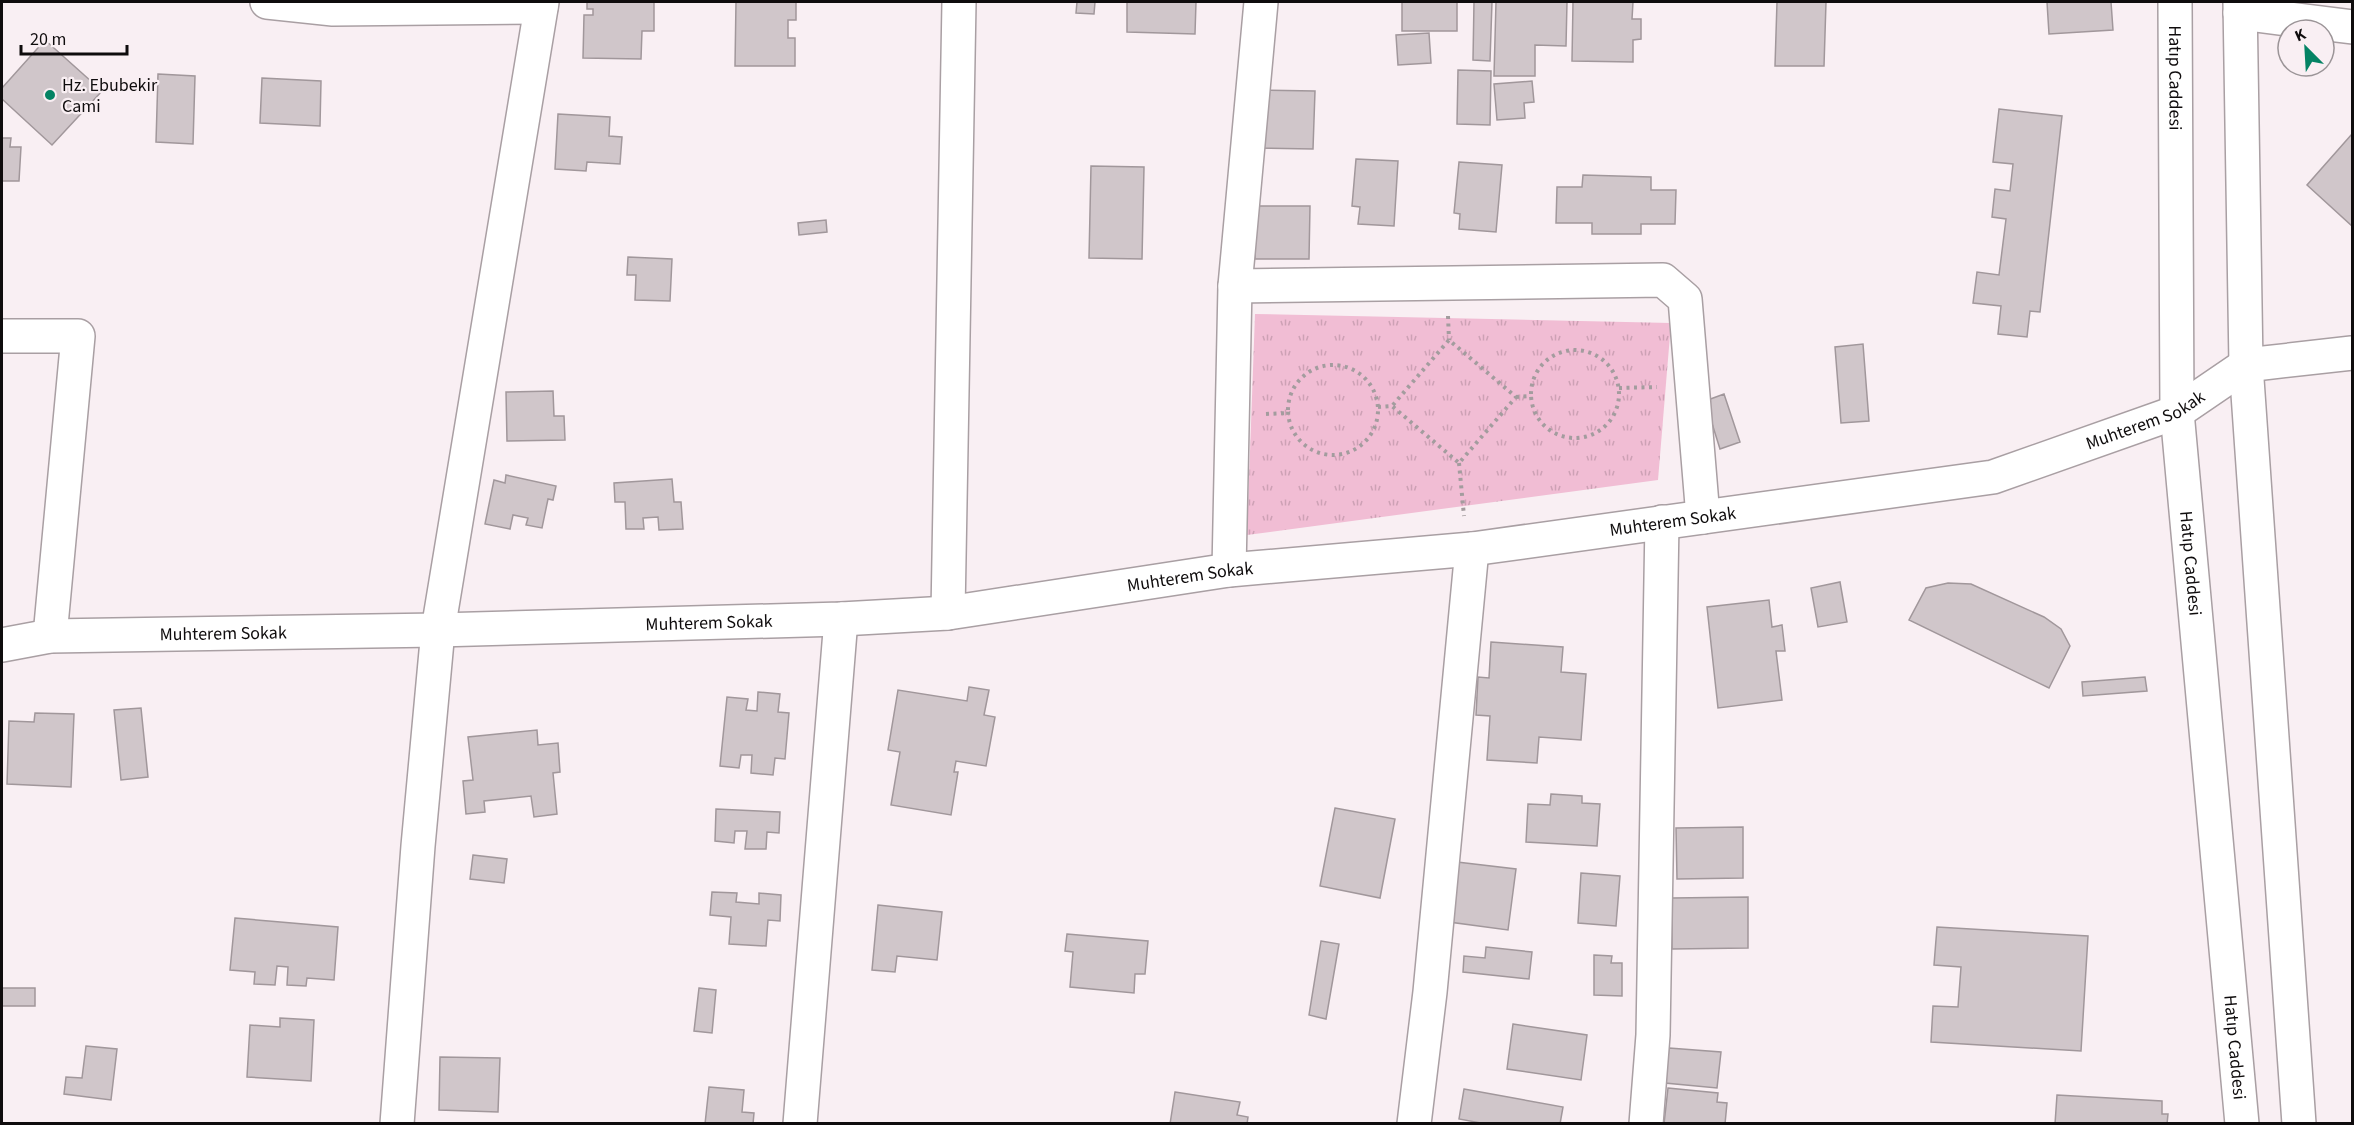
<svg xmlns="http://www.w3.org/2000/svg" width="2354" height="1125" viewBox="0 0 2354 1125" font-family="'Source Sans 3',sans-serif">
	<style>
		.park { fill: url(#park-tufts) }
		.building { fill: #d0c6ca; stroke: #a1979b; stroke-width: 1.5 }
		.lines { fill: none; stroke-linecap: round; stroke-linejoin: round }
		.minor-casing { stroke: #a99fa3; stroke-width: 36 }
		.major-casing { stroke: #a99fa3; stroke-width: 36 }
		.path { stroke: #a39c9e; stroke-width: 4; stroke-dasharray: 3 4.5; stroke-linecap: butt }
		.minor { stroke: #fff; stroke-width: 33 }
		.major { stroke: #fff; stroke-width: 33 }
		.poi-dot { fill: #048364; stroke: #f9eff3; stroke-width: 2 }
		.labels { text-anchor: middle; stroke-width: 4.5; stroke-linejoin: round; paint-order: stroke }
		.street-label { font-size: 18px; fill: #0f0c0d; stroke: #f9eff3 }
		.poi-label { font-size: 18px; fill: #0f0c0d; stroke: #f9eff3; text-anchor: start }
	</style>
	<defs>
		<pattern id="park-tufts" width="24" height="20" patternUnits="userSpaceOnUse" patternTransform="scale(1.5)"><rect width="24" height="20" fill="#f1bdd4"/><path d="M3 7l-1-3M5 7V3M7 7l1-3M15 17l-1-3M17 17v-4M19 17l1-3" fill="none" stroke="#cda1b5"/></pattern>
	</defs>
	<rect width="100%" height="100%" fill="#f9eff3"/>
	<!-- park -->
	<path class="park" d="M1255 314 1671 323 1658 480 1247 535Z"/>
	<!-- building -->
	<path class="building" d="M587 2H654V31H642L641 59 583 58 584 15H593V9H587Z
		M736 2H796V20H788V38H795V66H735Z
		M1077 2H1095L1094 14 1076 13Z
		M1127 2H1196L1195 34 1127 32Z
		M1402 2H1457V31H1402Z
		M1474 2H1492L1490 61 1473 60Z
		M1496 2H1567L1566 46 1535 45V76H1494Z
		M1573 2H1633L1632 19H1641V39L1633 40V62L1572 61Z
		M1777 2H1826L1824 66H1775Z
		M2047 2H2111L2113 30 2049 34Z
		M1429 33 1431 63 1398 65 1396 35Z
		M45 40 102 91 52 145 2 99V88Z
		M1458 70 1491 71 1490 125 1457 124Z
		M158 74 195 76 193 144 156 142Z
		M262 78 321 81 320 126 260 123Z
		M1532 81 1534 102 1524 103 1525 118 1497 120 1494 84Z
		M1259 90 1315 91 1313 149 1257 148Z
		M1999 109 2062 116 2040 312 2030 311 2027 337 1998 334 2001 306 1973 303 1977 272 1999 275 2006 219 1992 217 1995 189 2010 191 2013 164 1993 162Z
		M558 114 610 117 609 136 622 137 620 164 587 162 586 171 555 169Z
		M2352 134V226L2307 185Z
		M2 138H11L10 147H21L19 181H2Z
		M1356 159 1398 161 1394 226 1358 224 1360 207 1352 206Z
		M1459 162 1502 165 1496 232 1459 229 1460 214 1454 213Z
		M1091 166 1144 167 1142 259 1089 258Z
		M1583 175 1651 177V190H1676L1675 224H1641V234H1592V223H1556L1557 187H1582Z
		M1256 206H1310L1309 259H1255Z
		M826 220 827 232 799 235 798 223Z
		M628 257 672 259 670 301 635 300 636 275H627Z
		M1863 344 1869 421 1841 423 1835 347Z
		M553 391 554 416H564L565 440 507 441 506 392Z
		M1724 394 1740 442 1720 449 1705 401Z
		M506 475 556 486 553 500 548 499 542 528 526 525 528 518 513 515 510 529 485 524 494 480 505 483Z
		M672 479 674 502H681L683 529 659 530 658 517 643 518 644 529H626L625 502H615L614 483Z
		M1840 582 1847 622 1818 627 1811 588Z
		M1948 583 1971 584 2044 617 2061 629 2070 646 2049 688 1909 620 1926 588Z
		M1769 600 1772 627 1782 625 1785 651H1776L1782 700 1718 708 1707 607Z
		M1491 642 1563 647 1561 672 1586 674 1581 740 1539 737 1537 763 1487 760 1490 716 1476 715 1478 677 1489 678Z
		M2145 677 2147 691 2083 696 2082 682Z
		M969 687 989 690 984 715 995 717 986 766 956 761 954 772H958L951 815 891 805 900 752 888 750 898 690 967 701Z
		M758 692 780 694 778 712 789 713 785 759 775 758 773 775 751 773 752 755H741L739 768 720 766 727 697 748 699 746 710 757 711Z
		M141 708 148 777 121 780 114 710Z
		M35 713 74 714 71 787 7 784 9 721 34 722Z
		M537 730 538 745 558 743 560 772 553 773 557 814 534 817 531 796 484 801 485 812 466 814 463 781 473 780 468 737Z
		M1551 794 1582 796V803L1600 804 1597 846 1526 842 1528 804 1550 805Z
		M1335 808 1395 819 1380 898 1320 886Z
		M716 809 780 812 779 833 767 832 766 849H745L747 831H735L734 843 715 841Z
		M1743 827V878L1677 879 1676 828Z
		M473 855 507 859 504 883 470 879Z
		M1457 862 1516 869 1508 930 1449 922Z
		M1581 873 1620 876 1616 926 1578 923Z
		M712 892 737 893 736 902 759 904V893L781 895 780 921 768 920 766 946 729 944 731 917 710 915Z
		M1748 897V948L1672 949V898Z
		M878 905 942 912 937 960 897 956 895 972 872 970Z
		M235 918 338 927 334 980 307 978 306 986 287 985 288 967 277 966 275 985 254 984 255 972 230 970Z
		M1937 927 2088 936 2081 1051 1931 1042 1933 1006 1958 1007 1961 967 1934 965Z
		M1067 934 1148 941 1145 974H1135L1134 993 1070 987 1073 952 1065 951Z
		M1321 941 1339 944 1326 1019 1309 1015Z
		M1486 947 1532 952 1529 979 1463 972 1464 956 1485 958Z
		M1594 955 1612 956 1611 963H1622V996L1594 995Z
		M2 988H35V1006H2Z
		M699 988 716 990 712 1033 694 1031Z
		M280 1018 314 1020 311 1081 247 1077 250 1025 280 1027Z
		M1513 1024 1587 1035 1581 1080 1507 1069Z
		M86 1046 117 1049 111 1100 64 1094 66 1077 82 1078Z
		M1669 1048 1721 1052 1717 1088 1665 1083Z
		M440 1057 500 1058 498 1112 439 1110Z
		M709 1087 744 1090 742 1112 754 1113 753 1124H705Z
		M1668 1088 1718 1093 1717 1102 1727 1103 1725 1124H1664Z
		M1464 1089 1563 1107 1560 1124H1486L1459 1119Z
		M1175 1092 1240 1102 1237 1115 1248 1117 1247 1124H1170Z
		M2057 1095 2162 1101V1114H2168L2167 1124H2055Z"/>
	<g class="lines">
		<defs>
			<g id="minor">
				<path d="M267 2 333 9 541 7"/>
				<path d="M2240 13 2352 27"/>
				<path d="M1235 286 1663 280 1685 299 1703 517"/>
				<path d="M2 336H78L50 636"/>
				<path d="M1229 570 1235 286 1261 2"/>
				<path d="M948 613 959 2"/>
				<path id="s1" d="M2 645 50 636 438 630 841 619 948 613 1229 570 1472 549 1993 477 2177 412 2246 365 2352 353"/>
				<path d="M397 1124 418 846 438 630 542 2"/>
				<path d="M800 1124 841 619"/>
				<path d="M1414 1124 1430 992 1472 549"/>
				<path d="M1646 1124 1653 1035 1662 522"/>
			</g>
			<g id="major">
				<path id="s2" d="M2175 2 2177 412 2242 1124"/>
				<path d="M2240 2 2246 365 2299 1124"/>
			</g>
		</defs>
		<!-- minor casing -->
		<use href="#minor" class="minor-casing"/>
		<!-- major casing -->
		<use href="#major" class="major-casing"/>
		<!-- path -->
		<path class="path" d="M1448 316 1449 340
			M1531 394a44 44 0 1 1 88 0a44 44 0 1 1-88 0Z
			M1288 410a45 45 0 1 1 90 0a45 45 0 1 1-90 0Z
			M1619 388 1657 387
			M1516 397 1531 396
			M1378 407 1392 406 1459 463 1516 397 1449 340 1392 406
			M1266 414 1287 413
			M1459 463 1464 516"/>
		<!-- minor -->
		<use href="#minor" class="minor"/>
		<!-- major -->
		<use href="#major" class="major"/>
	</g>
	<!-- markers -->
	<circle class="poi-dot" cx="50" cy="95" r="6"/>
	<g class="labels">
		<!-- street labels -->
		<g class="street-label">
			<text dy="6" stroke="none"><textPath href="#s2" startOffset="76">Hatıp Caddesi</textPath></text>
			<text dy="6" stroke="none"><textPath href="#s1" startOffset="2164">Muhterem Sokak</textPath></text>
			<text dy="6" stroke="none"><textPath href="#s1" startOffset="1678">Muhterem Sokak</textPath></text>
			<text dy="6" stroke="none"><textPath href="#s2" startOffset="562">Hatıp Caddesi</textPath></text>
			<text dy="6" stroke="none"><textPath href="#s1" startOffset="1192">Muhterem Sokak</textPath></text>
			<text dy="6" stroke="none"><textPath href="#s1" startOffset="708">Muhterem Sokak</textPath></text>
			<text dy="6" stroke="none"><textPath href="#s1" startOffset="222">Muhterem Sokak</textPath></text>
			<text dy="6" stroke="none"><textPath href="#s2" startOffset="1048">Hatıp Caddesi</textPath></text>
		</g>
		<!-- poi labels -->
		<g class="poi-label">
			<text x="62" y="91">Hz. Ebubekir<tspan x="62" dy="21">Cami</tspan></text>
		</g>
	</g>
	<!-- border -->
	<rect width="2354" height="1125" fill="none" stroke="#0f0c0d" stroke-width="6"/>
	<!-- north arrow -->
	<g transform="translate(2306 48) rotate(336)"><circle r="28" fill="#f9eff3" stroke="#9b9497" stroke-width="1.5"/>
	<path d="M0-4.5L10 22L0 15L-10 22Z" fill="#048364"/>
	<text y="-9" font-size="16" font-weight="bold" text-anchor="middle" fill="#0f0c0d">K</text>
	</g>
	<!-- scale -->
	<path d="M21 45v9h106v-9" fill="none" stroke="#0f0c0d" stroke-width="3"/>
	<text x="30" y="45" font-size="18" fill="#0f0c0d" stroke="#f9eff3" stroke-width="4.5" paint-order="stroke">20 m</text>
</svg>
